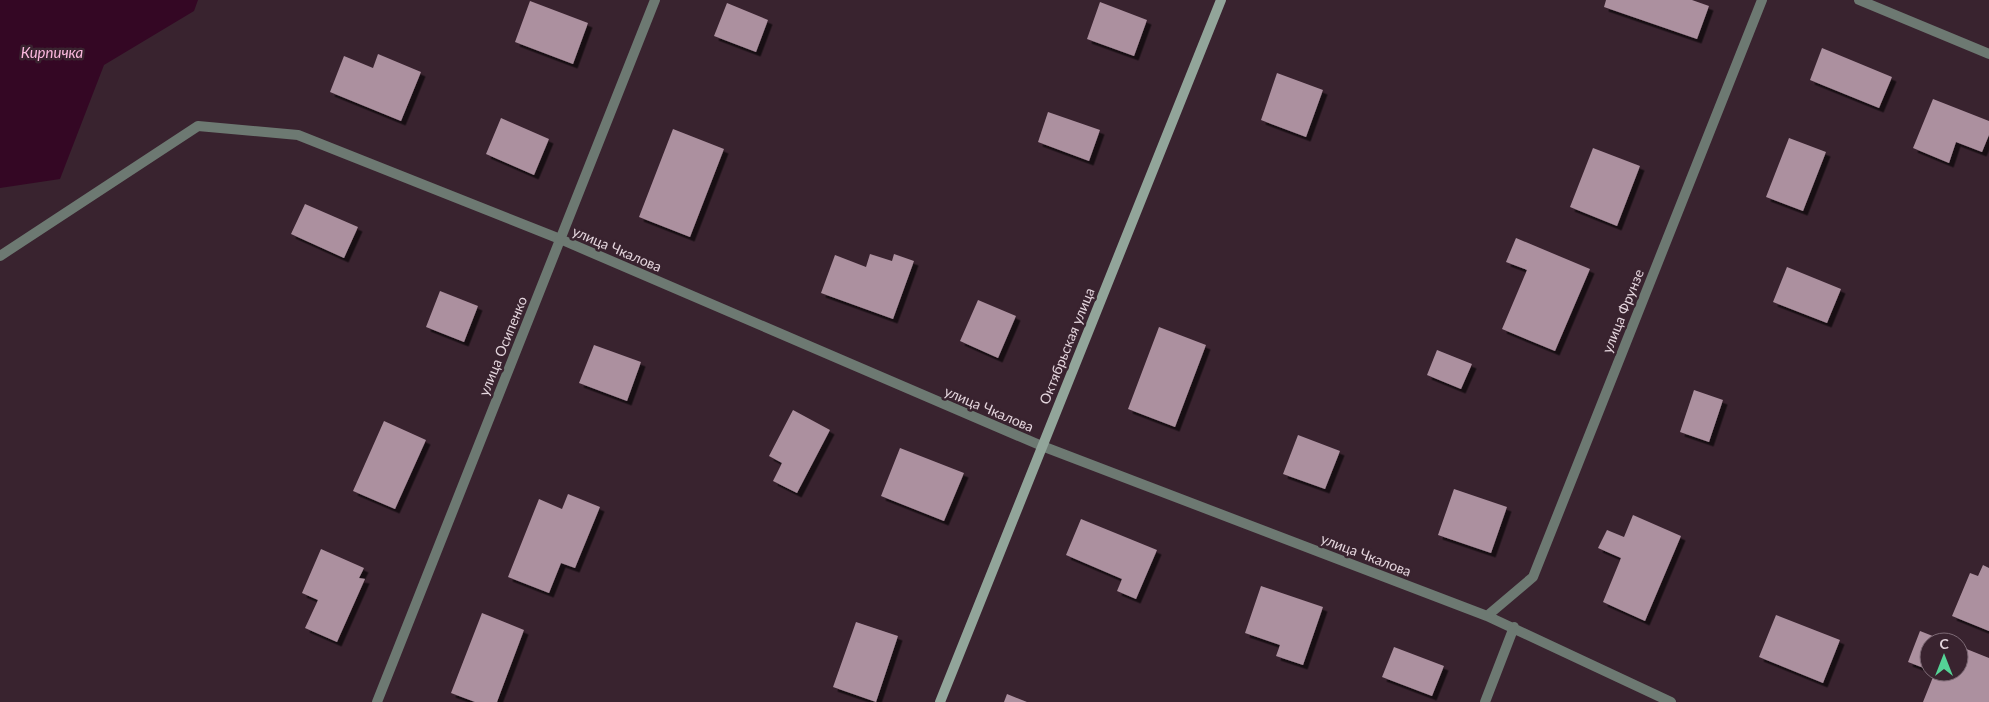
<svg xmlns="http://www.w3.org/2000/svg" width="1989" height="702" viewBox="0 0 1989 702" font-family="Lato,sans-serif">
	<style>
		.water { fill: #340724 }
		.building { fill: #ac909f; filter: url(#shadow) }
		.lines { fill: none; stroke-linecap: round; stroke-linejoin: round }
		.lane { stroke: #6d7972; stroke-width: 10 }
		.street { stroke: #6d7972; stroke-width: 10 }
		.secondary { stroke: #92a59a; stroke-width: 10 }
		.labels { text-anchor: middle; stroke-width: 5; stroke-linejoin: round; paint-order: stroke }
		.street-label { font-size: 14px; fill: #e4d5dd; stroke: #39232f }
		.water-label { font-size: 15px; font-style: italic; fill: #fab8dd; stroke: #39232f }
	</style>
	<defs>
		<filter id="shadow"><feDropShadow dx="4.5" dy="4.5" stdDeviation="0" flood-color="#0009"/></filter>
	</defs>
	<rect width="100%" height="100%" fill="#39232f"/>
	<!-- water -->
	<path class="water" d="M0 0H198L194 11 104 65 60 179 0 188Z"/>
	<!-- building -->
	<path class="building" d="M1606 0H1692L1709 6 1697 39 1604 7Z
		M530 1 588 23 573 64 515 42Z
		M1100 2 1147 20 1134 56 1087 39Z
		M727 3 768 20 756 52 714 36Z
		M1822 48 1892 77 1879 108 1810 80Z
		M378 54 421 72 401 121 330 92 344 56 373 68Z
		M1277 73 1323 90 1306 137 1261 120Z
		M1933 99 1989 121V135L1982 152 1956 142 1949 163 1913 148Z
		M1048 112 1100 130 1089 161 1038 142Z
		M501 118 549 139 534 175 486 154Z
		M673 129 724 149 690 237 639 217Z
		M1789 138 1826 152 1803 211 1766 197Z
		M1593 148 1640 166 1617 226 1570 207Z
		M305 204 358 227 344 258 291 234Z
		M1516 238 1590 269 1555 351 1502 329 1527 270 1506 262Z
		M870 254 892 261 894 254 914 261 893 319 821 293 835 255 866 267Z
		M1787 267 1841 289 1827 323 1773 302Z
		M440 291 478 306 464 342 426 327Z
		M978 300 1016 316 998 358 960 341Z
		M1159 327 1206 345 1175 427 1128 409Z
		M594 345 641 362 627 401 579 383Z
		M1437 350 1472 364 1461 389 1427 375Z
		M1694 390 1723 400 1709 442 1680 432Z
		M793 410 830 430 797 493 773 481 782 463 769 456Z
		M384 421 426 440 395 509 353 491Z
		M1298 435 1340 451 1325 489 1283 474Z
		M900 448 964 473 944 521 881 496Z
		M1454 489 1507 507 1491 553 1438 535Z
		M568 494 600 507 575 568 561 563 549 593 508 577 539 499 562 509Z
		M1633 515 1681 536 1645 621 1603 602 1621 558 1598 548 1607 530 1624 537Z
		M1081 519 1157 550 1136 599 1117 591 1122 579 1066 555Z
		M321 549 364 568 359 578 365 579 337 642 305 628 318 600 302 593Z
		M1983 565 1989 568V631L1952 616 1970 573 1978 576Z
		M1261 586 1323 607 1303 665 1276 656 1280 645 1245 633Z
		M482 613 524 630 497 702H475L451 693Z
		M1776 615 1840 640 1823 683 1759 657Z
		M856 622 898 636 876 702 833 687Z
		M1920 631 1948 642H1929V670L1908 662Z
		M1959 646 1989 658V702H1923L1935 672H1959Z
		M1394 647 1444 666 1432 696 1382 677Z
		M1007 694 1027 702H1004Z"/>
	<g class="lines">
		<!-- lane -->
		<path class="lane" d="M0 256 198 126 298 135 560 239"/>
		<!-- street -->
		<path class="street" d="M1859 0 1989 54
			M560 239 1042 446 1487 616 1671 702
			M1487 616 1533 577 1762 0
			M377 702 655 0
			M1485 702 1514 627"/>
		<!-- secondary -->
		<path class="secondary" d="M940 702 1221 0"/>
	</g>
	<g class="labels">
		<!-- street labels -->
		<g class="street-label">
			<text transform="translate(617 249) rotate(23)" y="5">улица Чкалова</text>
			<text transform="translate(1623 311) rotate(-68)" y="5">улица Фрунзе</text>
			<text transform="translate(503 346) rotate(-68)" y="5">улица Осипенко</text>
			<text transform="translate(1067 346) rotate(-68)" y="5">Октябрьская улица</text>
			<text transform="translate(989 409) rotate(23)" y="5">улица Чкалова</text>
			<text transform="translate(1366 555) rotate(21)" y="5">улица Чкалова</text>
		</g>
		<!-- water labels -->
		<g class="water-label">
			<text x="52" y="58">Кирпичка</text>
		</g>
	</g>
	<!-- north arrow -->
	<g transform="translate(1944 657)"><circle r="24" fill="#39232f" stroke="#7d6a75"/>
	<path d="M0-4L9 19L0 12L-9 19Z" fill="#54d396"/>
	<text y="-8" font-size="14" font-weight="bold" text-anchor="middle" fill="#e4d5dd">С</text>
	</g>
</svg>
